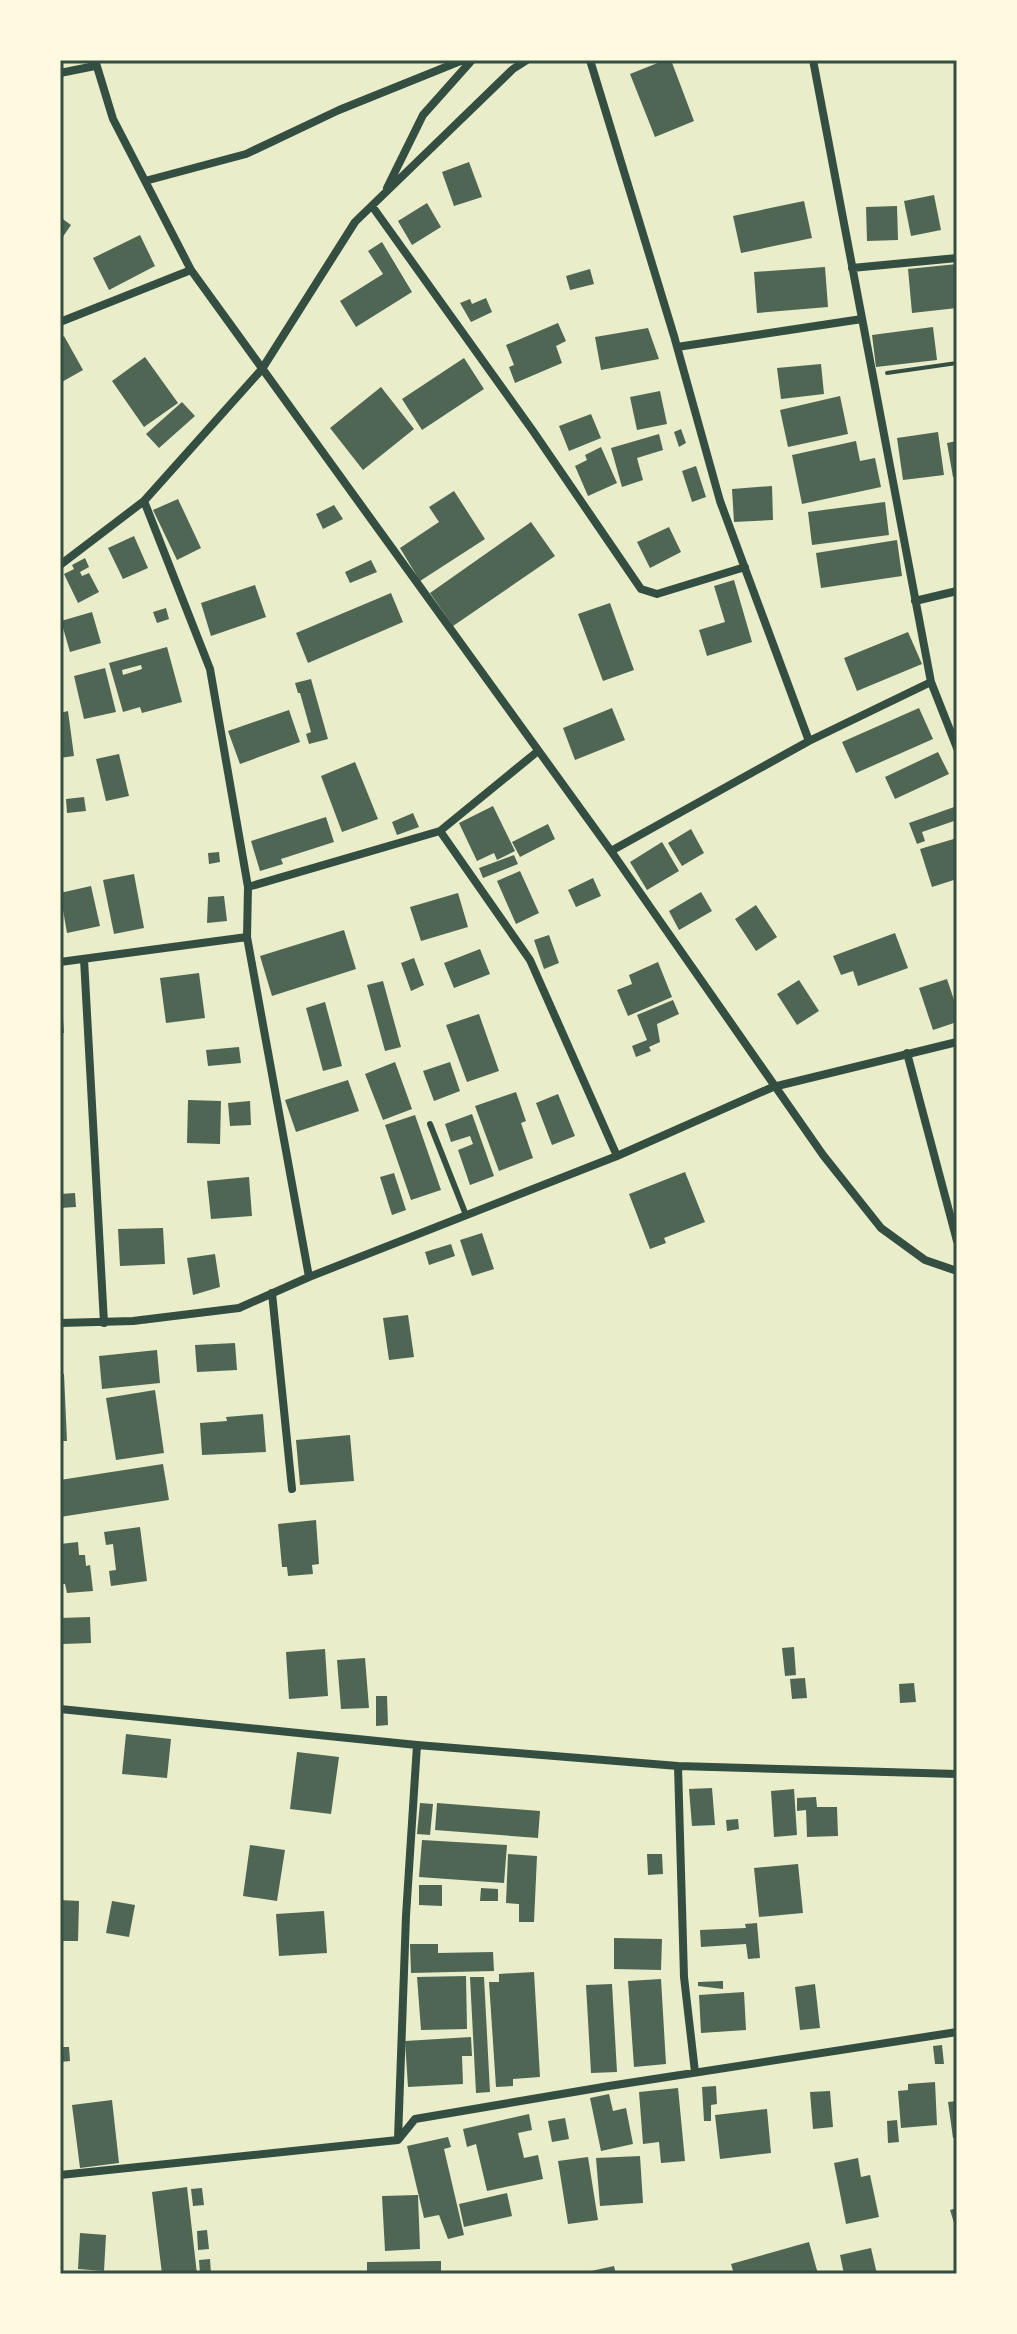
<svg xmlns="http://www.w3.org/2000/svg" width="1017" height="2334" viewBox="0 0 1017 2334" font-family="'Space Grotesk',sans-serif">
	<style>
		.building { fill: #4f6655; fill-rule: evenodd }
		.lines { fill: none; stroke-linecap: round; stroke-linejoin: round }
		.path { stroke: #344e41; stroke-width: 4 }
		.service { stroke: #344e41; stroke-width: 6 }
		.minor { stroke: #344e41; stroke-width: 8 }
		.neatline { fill: none; stroke: #344e41; stroke-width: 3 }
	</style>
	<rect width="100%" height="100%" fill="#e9edc9"/>
	<!-- building -->
	<path class="building" d="M665 60H671L694 121 655 137 630 74Z
		M469 162 482 197 454 206 442 172Z
		M934 195 941 230 911 236 904 201Z
		M804 201 812 238 741 253 733 216Z
		M427 203 441 227 412 245 398 221Z
		M897 206 898 240 867 241 866 207Z
		M60 217 71 225 60 241Z
		M140 235 155 266 109 290 93 258Z
		M382 242 412 292 356 327 340 301 383 274 368 251Z
		M957 264V308L912 313 908 269Z
		M825 267 828 307 757 313 754 272Z
		M590 269 594 284 570 290 566 276Z
		M486 298 492 312 471 322 460 303 470 299 472 304Z
		M558 323 566 341 556 346 562 363 515 383 509 367 514 365 506 345Z
		M933 327 937 360 876 367 872 335Z
		M648 328 659 359 601 370 595 337Z
		M64 336 83 370 60 383V339Z
		M145 357 178 403 144 427 112 381Z
		M464 358 484 389 422 430 402 399Z
		M821 364 824 394 781 399 777 368Z
		M381 387 414 429 363 470 330 428Z
		M660 391 667 424 637 430 630 397Z
		M840 396 848 434 788 447 780 410Z
		M182 402 195 416 159 448 146 434Z
		M591 414 601 438 569 451 559 426Z
		M681 429 686 443 679 447 674 432Z
		M938 432 944 475 903 480 897 438Z
		M659 434 663 450 637 458 643 480 622 487 611 448Z
		M856 441 860 461 875 458 881 487 802 504 792 455Z
		M957 441V477H953L947 443Z
		M601 447 617 483 588 496 575 466 587 460 585 455Z
		M696 466 706 497 692 502 682 471Z
		M772 486 773 520 734 522 732 489Z
		M454 491 485 539 420 581 400 548 439 522 429 507Z
		M178 499 201 548 177 560 153 510Z
		M885 502 889 535 812 545 808 512Z
		M334 505 343 519 323 529 316 514Z
		M531 522 555 556 453 626 430 593Z
		M669 527 681 552 650 568 637 542Z
		M134 536 148 568 123 579 108 548Z
		M897 540 902 576 821 588 816 553Z
		M85 558 89 567 80 572 82 576 89 573 99 592 78 603 64 574 74 569 72 565Z
		M371 560 377 572 350 583 345 572Z
		M734 580 752 642 707 656 699 630 725 622 714 586Z
		M255 585 266 617 211 636 201 603Z
		M391 593 403 622 308 663 296 633Z
		M610 603 634 670 603 681 578 614Z
		M166 608 169 619 157 623 153 612Z
		M92 612 101 643 70 652 61 621Z
		M908 632 922 664 857 691 844 658Z
		M167 647 182 702 142 713 140 707 123 712 109 663ZM141 665 142 669 123 675 122 670Z
		M105 668 116 712 84 719 74 676Z
		M311 679 328 739 309 744 306 734 311 732 300 693H298L295 683Z
		M612 708 625 740 575 760 563 728Z
		M919 708 933 739 856 773 842 742Z
		M289 710 300 742 240 764 228 731Z
		M68 711 74 756 60 758V713Z
		M938 752 949 774 895 799 885 777Z
		M119 754 129 796 106 801 96 759Z
		M355 762 378 819 342 832 321 776Z
		M84 797 86 811 67 813 66 799Z
		M493 806 515 851 497 860 494 853 477 861 459 823Z
		M957 806V820L922 832 925 841 917 844 909 823Z
		M413 813 419 827 397 835 392 822Z
		M326 817 334 842 281 859 283 864 260 871 251 841Z
		M548 824 555 839 520 857 512 842Z
		M691 829 704 853 682 866 668 843Z
		M957 838V879L932 887 920 849Z
		M662 842 679 871 647 890 630 862Z
		M219 852 220 862 209 864 208 853Z
		M514 855 518 864 483 878 479 868Z
		M520 871 539 913 516 924 497 881Z
		M134 874 144 928 114 934 103 880Z
		M593 878 601 896 576 907 568 890Z
		M91 886 100 926 67 933 60 893Z
		M701 892 712 911 679 930 669 911Z
		M458 893 468 927 421 941 410 907Z
		M224 896 227 921 207 923 208 897Z
		M756 905 777 937 756 951 735 919Z
		M344 930 356 969 272 996 260 956Z
		M895 933 908 968 858 986 853 971 841 975 833 956Z
		M549 935 559 963 544 969 534 940Z
		M480 949 490 974 454 988 444 963Z
		M414 958 424 985 411 991 401 963Z
		M658 962 672 997 628 1016 617 990 632 984 629 975Z
		M199 973 205 1018 166 1023 160 978Z
		M947 979 957 1009V1022L933 1030 919 988Z
		M799 980 819 1011 797 1025 777 994Z
		M383 981 401 1047 385 1051 367 985Z
		M673 1000 679 1014 657 1024 660 1042 649 1047 651 1051 636 1057 632 1046 647 1040 637 1015Z
		M325 1002 342 1066 323 1071 306 1008Z
		M60 1006H62L64 1033H60Z
		M479 1014 499 1071 467 1082 446 1025Z
		M239 1047 241 1063 208 1066 206 1050Z
		M395 1062 412 1109 383 1120 365 1074Z
		M450 1062 460 1091 434 1101 423 1071Z
		M348 1080 359 1111 296 1132 285 1100Z
		M516 1092 526 1121 521 1123 533 1158 499 1171 475 1106Z
		M558 1094 575 1136 552 1145 536 1103Z
		M188 1100 221 1101 220 1144 187 1143Z
		M250 1101 251 1125 230 1126 228 1103Z
		M472 1114 494 1176 470 1185 458 1150 473 1144 470 1136 451 1142 445 1124Z
		M415 1115 441 1190 411 1200 385 1125Z
		M685 1172 705 1222 664 1238 666 1243 650 1249 629 1194Z
		M394 1173 406 1210 392 1215 380 1177Z
		M249 1177 252 1216 211 1219 207 1181Z
		M75 1193 76 1207 60 1208V1194Z
		M163 1228 165 1264 120 1266 118 1229Z
		M482 1233 494 1269 472 1276 460 1240Z
		M451 1244 455 1256 429 1265 425 1252Z
		M215 1254 220 1287 193 1295 187 1258Z
		M408 1315 414 1357 389 1360 383 1318Z
		M235 1343 237 1370 197 1372 195 1345Z
		M157 1350 160 1383 102 1389 99 1356Z
		M60 1374H64L67 1441H60Z
		M155 1390 164 1453 116 1460 106 1398Z
		M263 1414 266 1452 202 1455 200 1423 227 1421 226 1417Z
		M350 1435 354 1481 300 1485 296 1440Z
		M163 1464 169 1500 60 1517V1480Z
		M316 1520 319 1564 312 1565 313 1574 288 1576 287 1567H282L278 1524Z
		M140 1527 147 1581 111 1586 109 1571 116 1570 113 1544 106 1545 104 1532Z
		M78 1542 79 1555H85L86 1566 90 1565 93 1591 67 1593 65 1584H60V1544Z
		M90 1617 91 1643 63 1644 60 1618Z
		M794 1647 796 1675 785 1676 782 1648Z
		M325 1649 328 1696 289 1699 286 1652Z
		M365 1658 369 1708 341 1709 337 1660Z
		M805 1678 807 1698 792 1699 790 1679Z
		M914 1683 916 1702 900 1703 899 1684Z
		M376 1696H387L388 1725 376 1726Z
		M126 1734 171 1739 167 1778 122 1774Z
		M297 1752 339 1757 331 1814 290 1809Z
		M712 1788 715 1825 692 1826 689 1789Z
		M794 1789 797 1835 774 1837 771 1791Z
		M816 1797 817 1807H837L838 1836 807 1837 806 1810 797 1811V1798Z
		M420 1803 433 1804 430 1835 417 1834Z
		M437 1803 540 1811 538 1838 435 1830Z
		M738 1819 739 1829 727 1831 726 1820Z
		M422 1840 507 1845 504 1883 419 1877Z
		M250 1845 285 1850 277 1901 243 1896Z
		M508 1854 537 1856 534 1922H519V1904L506 1903Z
		M647 1854H662L663 1874 648 1875Z
		M798 1864 803 1913 759 1917 754 1868Z
		M419 1885H442V1906L419 1905Z
		M481 1888 498 1889V1901H480Z
		M60 1900 79 1901 78 1941H60Z
		M112 1901 135 1905 129 1937 106 1933Z
		M324 1911 327 1953 279 1956 276 1914Z
		M757 1923 760 1958 748 1959 746 1944 701 1947 700 1930 746 1928 745 1924Z
		M614 1938 662 1939 661 1970 614 1969Z
		M410 1944H438V1953L493 1952 494 1971 411 1973Z
		M534 1972 540 2077 513 2079V2086L496 2087 489 1982H499V1974Z
		M466 1976 467 2029 421 2030 417 1977Z
		M470 1977H484L490 2092 476 2093Z
		M661 1979 666 2064 634 2067 628 1981Z
		M723 1981V1989L698 1986V1982Z
		M612 1984 617 2072 591 2073 586 1985Z
		M815 1984 820 2028 800 2030 795 1987Z
		M744 1992 746 2030 701 2033 699 1995Z
		M471 2037 472 2056H462L463 2084 408 2087 405 2041Z
		M942 2045 944 2064H935L933 2046Z
		M60 2047H69L70 2061 60 2062Z
		M935 2082 937 2125 901 2128 898 2091 908 2090V2084Z
		M716 2086 717 2104 711 2105V2121H704L702 2087Z
		M678 2088 685 2161 661 2163 659 2142 643 2144 639 2092Z
		M830 2091 833 2127 813 2129 810 2092Z
		M609 2094 613 2111 626 2108 633 2144 601 2151 590 2098Z
		M112 2100 119 2163 80 2168 72 2105Z
		M957 2101V2137L953 2138 948 2102Z
		M767 2109 771 2153 720 2159 715 2115Z
		M529 2114 532 2130 518 2133 524 2158 538 2155 543 2179 487 2191 476 2144 467 2147 463 2129Z
		M565 2118 569 2139 552 2142 548 2121Z
		M897 2120 899 2142 888 2143 887 2121Z
		M448 2137 451 2147 444 2149 464 2235 448 2239 439 2215 424 2218 407 2146Z
		M640 2156 643 2203 600 2206 596 2158Z
		M588 2157 598 2220 568 2224 558 2161Z
		M858 2158 861 2177 870 2175 879 2217 846 2224 834 2163Z
		M187 2187 197 2274H162L152 2192Z
		M202 2188 204 2205 193 2206 191 2189Z
		M507 2193 512 2216 464 2227 459 2204Z
		M418 2195 420 2249 385 2251 382 2196Z
		M957 2208V2229H956L950 2210Z
		M207 2230 209 2249 198 2250 197 2231Z
		M80 2233 106 2235 104 2271 78 2269Z
		M809 2242 818 2274H734L731 2264Z
		M871 2248 877 2274H844L840 2255Z
		M210 2259 211 2274H200L199 2260Z
		M441 2261V2274H367V2262Z
		M614 2266 616 2274H582V2273Z"/>
	<g class="lines">
		<!-- path -->
		<path class="path" d="M887 373 957 363"/>
		<!-- service -->
		<path class="service" d="M430 1124 466 1215"/>
		<!-- minor -->
		<path class="minor" d="M95 60 113 119 191 270 611 851 823 1155 881 1228 925 1260 957 1271
			M590 60 674 336 720 501 809 741
			M813 60 931 682 957 748
			M60 73 95 66
			M145 181 246 154 339 110 463 60
			M387 188 423 115 472 60
			M372 206 533 431 641 589 657 594 745 567
			M852 268 957 258
			M60 322 191 270
			M677 347 862 319
			M144 501 210 669 248 887 247 937 309 1277
			M60 565 144 501 262 369 355 222 513 69 527 60
			M915 601 957 591
			M440 831 530 960 617 1156
			M611 851 809 741 931 682
			M248 887 440 831 538 751
			M84 959 104 1323
			M60 962 247 937
			M907 1053 957 1241
			M272 1293 292 1489
			M60 1323 133 1321 239 1308 309 1277 617 1156 773 1087 957 1042
			M60 1709 417 1745 678 1766 957 1774
			M678 1766 684 1977 695 2072
			M398 2139 406 1916 417 1745
			M60 2175 398 2140 415 2119 609 2086 957 2032"/>
	</g>
	<!-- border -->
	<rect width="1017" height="2334" fill="none" stroke="#fefae0" stroke-width="124"/>
	<rect x="62" y="62" width="893" height="2210" class="neatline"/>
</svg>
